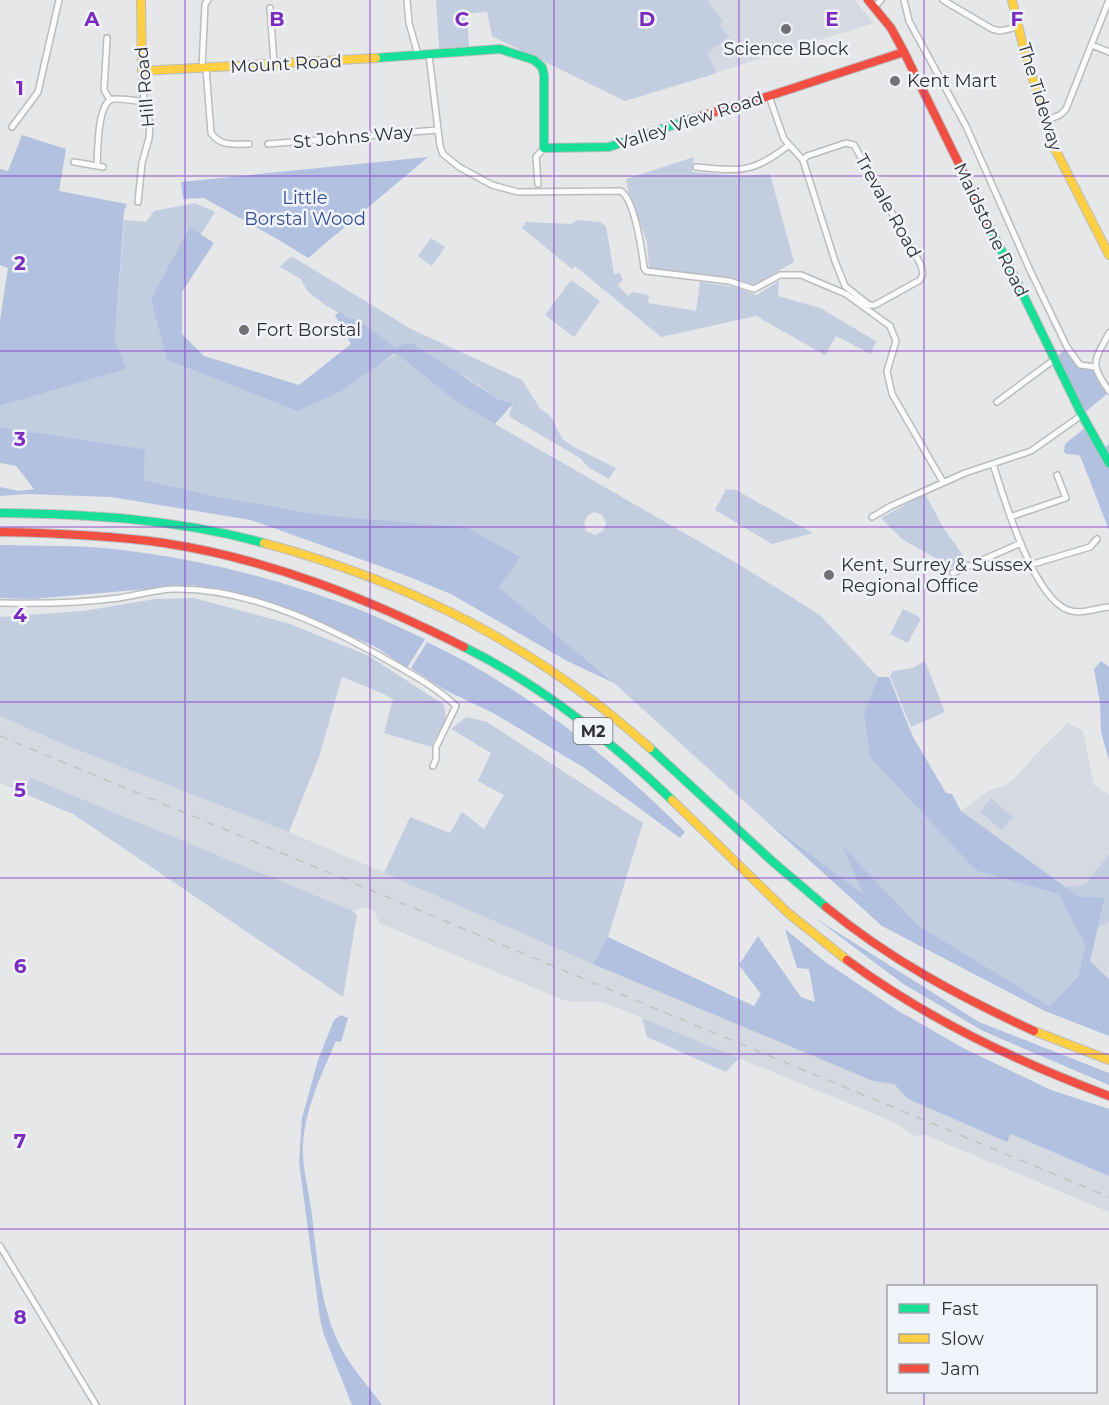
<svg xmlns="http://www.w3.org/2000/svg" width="1109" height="1405" viewBox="0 0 1109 1405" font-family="Montserrat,sans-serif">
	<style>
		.built { fill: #d5d9e1 }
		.green { fill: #c3cde0; fill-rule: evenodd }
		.forest { fill: #b3c1e0 }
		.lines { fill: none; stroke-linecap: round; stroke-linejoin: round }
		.street-casing { stroke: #bbbcbe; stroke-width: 8 }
		.fast-casing { stroke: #bbbcbe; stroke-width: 10 }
		.slow-casing { stroke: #bbbcbe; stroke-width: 10 }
		.jam-casing { stroke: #bbbcbe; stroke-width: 10 }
		.street { stroke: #fbfbfc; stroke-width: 5 }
		.fast { stroke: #16e098; stroke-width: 8 }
		.slow { stroke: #ffcf43; stroke-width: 8 }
		.jam { stroke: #f24e42; stroke-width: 8 }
		.rail { stroke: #c0c2c2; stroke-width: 1.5; stroke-dasharray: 8 8; stroke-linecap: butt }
		.grid { fill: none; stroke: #7b2cbf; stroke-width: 1.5; stroke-opacity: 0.55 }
		.poi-dot { fill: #6f7173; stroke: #f0f3f9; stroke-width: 2 }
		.labels { text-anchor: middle; stroke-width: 5; stroke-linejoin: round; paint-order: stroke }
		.shield { fill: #f0f3f9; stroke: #6a6b6e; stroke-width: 1.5 }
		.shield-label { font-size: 16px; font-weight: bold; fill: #303133 }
		.poi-label { font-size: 18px; fill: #303133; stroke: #f0f3f9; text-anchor: start }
		.street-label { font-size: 18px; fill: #303133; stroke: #f0f3f9 }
		.park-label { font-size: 18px; fill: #354f93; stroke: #f0f3f9 }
		.grid-label { font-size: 20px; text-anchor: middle; font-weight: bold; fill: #7b2cbf; stroke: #f0f3f9; stroke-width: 5; stroke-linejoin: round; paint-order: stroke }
	</style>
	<rect width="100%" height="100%" fill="#e5e7e9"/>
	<!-- built -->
	<path class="built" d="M467 0H854L874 23 625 101 492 36 488 12 467 14Z
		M0 716 65 745 289 832 873 1081 894 1084 908 1099 1007 1141 1011 1134 1109 1176V1212L926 1135 915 1136 894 1122 603 1002 566 1001 379 923 374 911 365 907 353 911 31 778 23 793 0 783Z
		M1068 723 1083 731 1094 785 1109 795V854L1085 884 1065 887 961 811 990 790 1002 787 1014 779 1038 752Z
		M1109 920V979L1090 961 1098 928Z"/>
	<!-- green -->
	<path class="green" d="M436 0H707L723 21 720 25 729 37 707 53 717 73 625 101 492 36 487 11 467 14 469 46 439 49Z
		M694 157 692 172 743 176 770 174 794 262 754 285 718 276 649 269 647 242 629 194 626 179Z
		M195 203 215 212 201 234 190 228 167 360 297 411 397 354 455 401 740 565 820 615 878 677 864 713 977 871 1058 894 1085 945 1078 976 1050 1006 918 925 844 849 864 895 766 821 614 683 499 587 322 515 219 497 144 480 145 449 0 427V406L125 369 115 339 124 220 146 222 154 211ZM594 512 602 515 606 523 603 531 595 535 586 531 584 523 587 516Z
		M577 220 600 222 606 226 614 274 620 273 623 280 618 285 628 296 633 292 649 295 648 303 696 311 700 282 734 287 757 295 779 281 778 296 820 308 876 341 871 354 836 336 825 355 756 316 661 337 575 266 572 269 522 228 526 222 571 224Z
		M431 238 445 247 432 266 418 256Z
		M293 257 411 329 522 380 541 410C555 415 555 430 564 440 571 447 605 462 616 468L609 479 589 468 580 458 510 417 509 414 513 404 500 400 466 377 396 349 358 320 348 318 325 305 307 291 301 279 280 267 288 259Z
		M571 280 600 301 574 337 545 315Z
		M726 489 736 490 813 533 772 544 715 510Z
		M925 494 944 529 968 562 954 569 902 539 881 518Z
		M194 598 290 624 369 656 444 705 446 718 431 747 384 733 393 699C377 690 359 684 342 677L319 757 289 832 65 745 0 716V617L83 611 155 599Z
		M903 609 921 618 908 643 890 634Z
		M925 661 945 712 911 727 890 676 893 671 912 668Z
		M466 717 487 722 643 823 608 937 593 964 384 873 410 817 450 833 462 812 484 829 504 795 478 781 491 753 451 729Z
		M31 778 353 911 357 915 343 997 73 814 23 793Z
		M991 798 1013 817 1002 830 980 812Z
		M1109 854V921L1098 928 1105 898 1078 896 1065 887 1085 884Z
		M642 1018 739 1058 726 1072 647 1037Z"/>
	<!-- forest -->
	<path class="forest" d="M22 135 66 149 59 191 127 204 124 212 115 339 126 369 0 406V320L8 268 0 265V169L8 171Z
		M428 157 308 258 279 240 204 198 183 199 181 182Z
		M190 227 214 243 182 292V334L204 356 299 385 351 344 335 315 340 312 348 318 358 320 396 348 406 343H411L500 400 513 404 495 424 455 401 397 354H394L340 392 297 411 167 360 151 299Z
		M1067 347 1076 362 1095 367 1109 392 1082 415 1055 359Z
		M0 427 145 449 144 480 219 497 322 515 468 528 520 557 499 587 614 683 567 661 451 594 402 574 251 520 111 497 26 494 0 496V487L19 491 34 489 16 466 0 463Z
		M1085 428 1102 449 1109 444V530L1081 458 1079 455 1067 454 1064 452 1065 444Z
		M0 545C38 546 77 545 114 549 194 558 274 577 350 606 375 615 400 628 425 639L407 668 376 647 280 606 224 591 193 585 33 599 0 598Z
		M427 642C523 687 610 757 685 832L680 838 586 769 495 714 445 690 411 668Z
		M1101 661 1109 667V760L1101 732 1100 703 1094 669Z
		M878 677H889L913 737 946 793 952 794 961 811 1078 896 1105 898 1090 961 1109 979V1036L1045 1011 882 926 766 821 863 894 843 847 918 925 1050 1006 1078 976 1085 945 1058 894 977 871 870 757 864 713Z
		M815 918 979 1022 1109 1073V1085L983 1031 902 983Z
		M785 929 824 961 897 1010 965 1049 1051 1090 1109 1109V1176L1011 1134 1007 1142 908 1099 894 1084 873 1081 593 964 608 937 754 1006 761 994 739 965 758 936 801 997 815 1002 809 969 797 968Z
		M341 1015 348 1018 341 1042 336 1041C322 1073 305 1109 303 1145 302 1166 308 1188 311 1208 317 1253 319 1304 340 1346 351 1367 368 1386 382 1405H352L324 1335 320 1319 299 1162 302 1118 318 1060 334 1020Z"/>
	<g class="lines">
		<defs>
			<path id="street" d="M407 0 409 23 418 55
				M904 0 909 21 966 126 1029 268 1067 347 1080 365 1095 367
				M943 0 992 29 1000 31 1018 27
				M874 7 881 0
				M270 8 274 63
				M107 38 104 90 110 100
				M1092 45 1109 52
				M429 55 440 146 443 154 459 167 492 185 518 192 621 191C635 201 642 251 644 268L646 271 729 281 754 289 780 275H801L846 294 890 326 896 341 887 371 892 394 943 482
				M202 68 205 4 208 0
				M206 68 211 133C221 147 234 144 249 144
				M769 96 784 139 803 160 835 261 845 286 869 305H875L920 280 923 274 921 265 854 145 846 143 807 156 803 160
				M1045 121 1060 115 1066 109 1109 0
				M12 127 38 92 59 0
				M268 144 437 130
				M74 162 103 167
				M97 165C98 151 97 109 110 100 115 97 137 101 144 102
				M696 167C741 171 752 174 789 145
				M538 184 536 157 544 148
				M138 202 142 163 149 138 150 124 144 102 142 71
				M1109 333C1094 362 1089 363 1109 391
				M997 402 1055 359
				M993 464C1004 499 1033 597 1068 610 1082 615 1095 608 1109 607
				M872 517 891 506 965 473 1031 451 1082 415
				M1010 517 1066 498 1057 475
				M1030 565 1090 547 1097 539
				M953 573 1021 543
				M0 603C39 604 80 603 119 598 137 595 155 590 173 589 249 587 332 628 396 665 417 677 438 689 456 706L436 747V759L433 766
				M0 1246 96 1405"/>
			<path id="fast" d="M376 58 500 49 534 60 542 67 544 75V148L609 147 691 119
				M989 225 1082 415 1109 463
				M0 513C89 514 177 519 264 543
				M464 647C541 685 611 741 672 800
				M650 748 772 861 826 907"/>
			<path id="slow" d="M141 0 142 71 376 58
				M1012 0 1024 50 1053 145 1109 255
				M264 543C412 583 535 645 650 748
				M672 800 788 913 847 960
				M1034 1031 1109 1060"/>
			<path id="jam" d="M868 0 891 28 904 52 989 225
				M691 119 769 96 904 52
				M0 532C55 533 109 535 164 543 269 559 369 599 464 647
				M826 907C889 959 960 997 1034 1031
				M847 960C927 1019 1016 1061 1109 1096"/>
		</defs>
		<!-- street casing -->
		<use href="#street" class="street-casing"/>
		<!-- fast casing -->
		<use href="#fast" class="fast-casing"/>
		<!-- slow casing -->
		<use href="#slow" class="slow-casing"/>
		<!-- jam casing -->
		<use href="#jam" class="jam-casing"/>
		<!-- street -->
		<use href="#street" class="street"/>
		<!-- fast -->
		<use href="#fast" class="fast"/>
		<!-- slow -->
		<use href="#slow" class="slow"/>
		<!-- jam -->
		<use href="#jam" class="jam"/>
		<!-- rail -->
		<path class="rail" d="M0 736 1109 1197"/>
	</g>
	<!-- grid -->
	<path class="grid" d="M185 0V1405M370 0V1405M554 0V1405M739 0V1405M924 0V1286M0 176H1109M0 351H1109M0 527H1109M0 702H1109M0 878H1109M0 1054H1109M0 1229H1109M924 1392V1405"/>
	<!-- markers -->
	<g class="poi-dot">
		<circle cx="786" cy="29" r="6"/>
		<circle cx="895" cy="81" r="6"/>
		<circle cx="244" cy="330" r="6"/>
		<circle cx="829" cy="575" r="6"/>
	</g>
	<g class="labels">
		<!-- shield labels -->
		<rect class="shield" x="573.5" y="718" width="39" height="26" rx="4.5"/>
		<g class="shield-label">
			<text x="593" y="737">M2</text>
		</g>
		<!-- poi labels -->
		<g class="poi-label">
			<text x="786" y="55" text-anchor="middle">Science Block</text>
			<text x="907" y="87">Kent Mart</text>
			<text x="256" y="336">Fort Borstal</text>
			<text x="841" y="571">Kent, Surrey &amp; Sussex<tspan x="841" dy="21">Regional Office</tspan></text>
		</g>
		<!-- street labels -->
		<g class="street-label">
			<text transform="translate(286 64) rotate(-3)" y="6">Mount Road</text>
			<text transform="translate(145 87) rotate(-95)" y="6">Hill Road</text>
			<text transform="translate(1040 97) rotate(73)" y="6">The Tideway</text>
			<text transform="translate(690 121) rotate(-18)" y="6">Valley View Road</text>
			<text transform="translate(353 137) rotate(-5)" y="6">St Johns Way</text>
			<text transform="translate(888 206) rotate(61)" y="6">Trevale Road</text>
			<text transform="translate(991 230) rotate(64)" y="6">Maidstone Road</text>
		</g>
		<!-- park labels -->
		<g class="park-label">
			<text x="305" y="204">Little<tspan x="305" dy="21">Borstal Wood</tspan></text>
		</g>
	</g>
	<g class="grid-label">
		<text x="92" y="26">A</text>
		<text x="277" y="26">B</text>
		<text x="462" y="26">C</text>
		<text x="647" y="26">D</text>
		<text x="832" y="26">E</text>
		<text x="1017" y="26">F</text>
		<text x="20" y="95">1</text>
		<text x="20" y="270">2</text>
		<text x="20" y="446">3</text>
		<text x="20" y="622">4</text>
		<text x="20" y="797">5</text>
		<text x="20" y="973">6</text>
		<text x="20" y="1148">7</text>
		<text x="20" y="1324">8</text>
	</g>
	<!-- legend -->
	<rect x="887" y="1285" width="210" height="108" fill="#f0f3f9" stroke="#a3a5aa" stroke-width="1.5"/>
	<rect x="899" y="1304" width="30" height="9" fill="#16e098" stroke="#a3a5aa" stroke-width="1.5"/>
	<text x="941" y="1315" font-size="18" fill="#303133">Fast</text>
	<rect x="899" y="1334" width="30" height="9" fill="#ffcf43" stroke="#a3a5aa" stroke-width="1.5"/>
	<text x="941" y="1345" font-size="18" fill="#303133">Slow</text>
	<rect x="899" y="1364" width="30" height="9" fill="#f24e42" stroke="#a3a5aa" stroke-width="1.5"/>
	<text x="941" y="1375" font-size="18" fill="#303133">Jam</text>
</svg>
